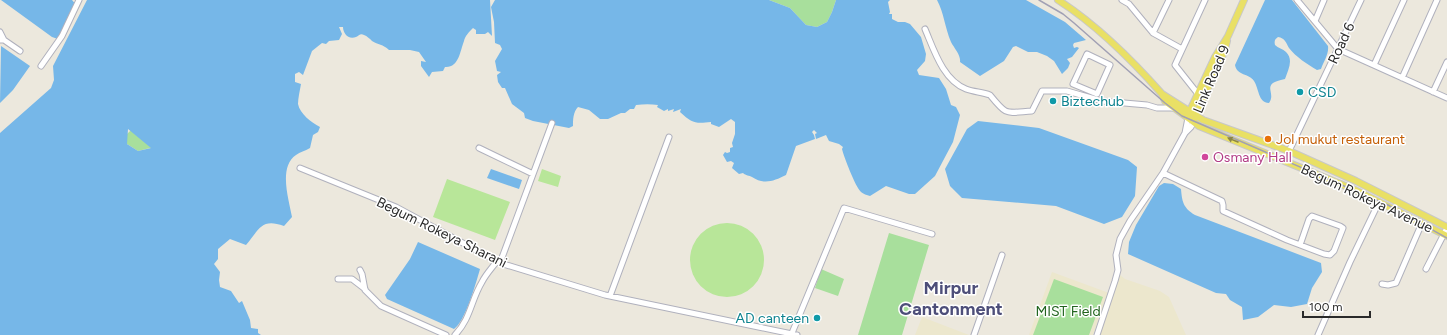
<svg xmlns="http://www.w3.org/2000/svg" width="1447" height="335" viewBox="0 0 1447 335" font-family="Figtree,sans-serif">
	<style>
		.education { fill: #ece7cd }
		.green { fill: #a8df9c }
		.pitch { fill: #b8e699 }
		.water { fill: #76b7e8; fill-rule: evenodd }
		.lines { fill: none; stroke-linecap: round; stroke-linejoin: round }
		.minor-casing { stroke: #b0b1bd; stroke-width: 7 }
		.major-casing { stroke: #c8c8c8; stroke-width: 8 }
		.minor { stroke: #fff; stroke-width: 5 }
		.major { stroke: #e9e065; stroke-width: 6 }
		.rail { stroke: #a1a0b4; stroke-width: 1.5 }
		.oneway { fill: #8a8548 }
		.culture-dot { fill: #0f9aa8; stroke: #fff; stroke-width: 1.5 }
		.food-dot { fill: #e8710a; stroke: #fff; stroke-width: 1.5 }
		.hotel-dot { fill: #d1479c; stroke: #fff; stroke-width: 1.5 }
		.labels { text-anchor: middle; stroke-width: 3; stroke-linejoin: round; paint-order: stroke }
		.street-label { font-size: 14px; fill: #2a2a2a; stroke: #fff }
		.culture-label { font-size: 14px; fill: #0d838f; stroke: #fff; text-anchor: start }
		.food-label { font-size: 14px; fill: #c56008; stroke: #fff; text-anchor: start }
		.hotel-label { font-size: 14px; fill: #b23c85; stroke: #fff; text-anchor: start }
		.park-label { font-size: 14px; fill: #21641e; stroke: #fff }
		.district-label { font-size: 18px; font-weight: bold; fill: #4d4e79; stroke: #fff }
	</style>
	<rect width="100%" height="100%" fill="#ece8dd"/>
	<!-- education -->
	<path class="education" d="M1052 272 1109 293 1093 335H1029Z
		M1120 275 1125 279 1160 291 1169 297 1186 335H1099Z
		M922 317 969 335H915Z"/>
	<!-- green -->
	<path class="green" d="M769 0H836L832 12 827 22 817 27 806 25 790 8Z
		M134 127 154 147 138 151 127 144V134Z
		M889 233 929 245 902 335H858Z
		M821 269 844 279 838 296 815 288Z
		M1054 279 1103 297 1089 335H1033Z"/>
	<!-- pitch -->
	<path class="pitch" d="M542 169 561 176 558 187 538 181Z
		M447 179 510 202 495 240 433 217Z
		M690 260a37 37 0 1 1 74 0a37 37 0 1 1-74 0Z"/>
	<!-- water -->
	<path class="water" d="M1 0H72L78 7 58 39 52 37Z
		M87 0H490L492 36 488 32 485 34H476V30L473 28C469 32 465 36 464 41 460 51 459 68 445 67L443 71 432 72 429 77 421 66V61L426 62 419 52 410 50H389C383 44 378 45 372 41 370 39 367 36 364 35 360 33 359 36 356 37 348 40 343 33 343 27H339L342 34 339 40 329 41 326 44 322 43 312 51 303 75 299 72 295 74V82L301 84C300 90 298 98 298 104 300 114 311 122 320 127L318 132 313 135 310 148C305 151 300 152 296 155 278 167 289 200 292 217L284 226C261 218 260 229 246 245L230 239 218 249V259L214 264 220 272 219 280 220 287 231 291 239 303 242 301 250 320 251 328 258 329V333L261 335H0V133L51 88 54 80 53 66ZM128 129 151 148 138 151 127 144Z
		M495 0H769L790 8 806 25 817 27 827 22 832 12 836 0H890L888 2 890 12 889 14H892V19L898 22H905L910 24 921 37 926 54 925 61 917 70 919 75 939 78 946 89 951 105 956 107 960 115 953 142 935 176 915 194H909L886 186 870 196C867 195 863 194 861 192 855 186 844 157 842 149L843 147 839 144 829 141 826 135 816 139 815 134 817 133 814 130 812 132 814 135 815 139 796 146 786 175C774 181 764 185 752 177 749 175 746 176 743 173L739 174 732 168 734 163 731 161 727 162 723 155 725 152 727 153 730 152V148L733 147 732 143 735 134V122L731 119 719 127 711 124V122C695 124 692 123 680 112L681 109 673 112 674 109 668 111V109L664 111 657 107 658 105C651 104 644 104 636 105L634 109H630L625 113H621L608 119H600L589 110 578 107C573 112 573 120 573 126L569 128 533 121 525 118 524 113 512 104 505 88H502L498 82 497 75 501 72 497 71 495 61 502 49 500 45 495 43 494 22 491 7Z
		M937 0H1026L1065 22 1086 40 1074 43 1073 45 1074 48 1077 47 1079 48 1072 57 1067 59 1070 63 1068 68 1062 74 1054 61 1047 56 1037 52H1028L1016 46 1013 47 1004 61 980 76 960 62C961 55 954 48 951 42 945 28 944 13 937 0Z
		M1265 0H1292L1328 46C1329 54 1324 61 1321 69L1317 70C1307 64 1296 57 1289 48 1286 43 1285 38 1278 37 1275 39 1274 41 1275 45 1278 48 1283 49 1286 52 1294 60 1288 70 1285 79 1259 84 1277 92 1269 103 1258 103 1259 88 1254 81 1249 73 1237 76 1235 65Z
		M1 46 30 66 13 90 0 103Z
		M978 121 1039 128 1128 160 1137 167 1135 196 1122 217 1104 224 1056 206 962 198 950 186 945 169 967 129Z
		M491 169 522 180 519 189 487 178Z
		M1164 183 1173 184 1181 189C1182 201 1183 208 1195 215L1321 263 1322 272 1312 288 1307 304 1291 307 1274 305 1258 317 1243 320 1242 307 1230 300 1226 294 1216 293 1128 254 1129 242 1136 225 1159 186Z
		M418 242 480 269C476 283 465 322 454 329L387 299 385 295 410 259Z"/>
	<g class="lines">
		<defs>
			<path id="minor" d="M1122 0 1129 4 1153 33 1182 49
				M1297 0 1338 49 1447 98
				M1315 21 1324 0
				M925 29C934 50 943 80 966 89 974 92 982 92 990 95 1007 116 1005 113 1032 111L1042 91H1067L1102 101 1147 105 1157 108H1173
				M0 32 4 40
				M1153 33 1169 0
				M0 40H4L20 51
				M1087 54 1110 65 1097 94 1073 84Z
				M1374 65 1404 0
				M41 66 62 36 79 0
				M1402 78 1437 0
				M1433 92 1447 62
				M1198 94 1175 65 1205 0
				M1185 133 1188 118
				M479 148 533 174
				M1289 151 1361 0
				M300 168 396 207 500 263 605 295 797 335
				M1163 173 1222 201 1223 205V211L1287 240 1324 254 1330 255 1334 251 1343 228 1340 226 1312 216 1309 219 1300 245
				M500 263 552 123
				M1426 269 1447 228
				M360 270 362 274 365 290 381 306 446 335
				M338 279H352L365 289
				M1382 284 1388 285 1396 283 1422 223
				M610 296 669 137
				M792 333 844 208 932 234
				M455 335C471 318 471 300 482 282 486 274 492 268 497 261
				M974 335 1002 255
				M1097 335 1115 281 1118 270 1116 255 1120 239 1130 221 1163 173 1185 133 1191 127 1193 122
				M1318 335 1350 262 1379 202"/>
			<path id="major" d="M1058 0C1097 25 1132 60 1162 94L1165 101 1199 126 1355 190 1447 236
				M1162 94 1203 120 1289 151 1356 181 1447 227
				M1188 115 1215 57 1228 36 1244 0
				M1194 119 1224 52 1227 41"/>
		</defs>
		<!-- minor casing -->
		<use href="#minor" class="minor-casing"/>
		<!-- major casing -->
		<use href="#major" class="major-casing"/>
		<!-- minor -->
		<use href="#minor" class="minor"/>
		<!-- major -->
		<use href="#major" class="major"/>
		<!-- rail -->
		<path class="rail" d="M1039 0 1063 14 1074 23 1165 103 1182 116 1388 205 1447 238"/>
	</g>
	<!-- one-way arrows -->
	<defs><path id="oneway-solid" d="M-6-.8H1V-3.2L6.5 0L1 3.2V.8H-6Z"/></defs>
	<use class="oneway" href="#oneway-solid" transform="translate(1233 140) rotate(-158)"/>
	<!-- markers -->
	<g class="culture-dot">
		<circle cx="1300" cy="92" r="4"/>
		<circle cx="1053" cy="101" r="4"/>
		<circle cx="817" cy="318" r="4"/>
	</g>
	<circle class="food-dot" cx="1268" cy="139" r="4"/>
	<circle class="hotel-dot" cx="1205" cy="157" r="4"/>
	<g class="labels">
		<!-- street labels -->
		<g class="street-label">
			<text transform="translate(1341 43) rotate(-65)" y="5">Road 6</text>
			<text transform="translate(1211 79) rotate(-67)" y="5">Link Road 9</text>
			<text transform="translate(1367 198) rotate(25)" y="5">Begum Rokeya Avenue</text>
			<text transform="translate(442 232) rotate(26)" y="5">Begum Rokeya Sharani</text>
		</g>
		<!-- culture labels -->
		<g class="culture-label">
			<text x="1308" y="97">CSD</text>
			<text x="1061" y="106">Biztechub</text>
			<text x="809" y="323" text-anchor="end">AD canteen</text>
		</g>
		<!-- food labels -->
		<g class="food-label">
			<text x="1276" y="144">Jol mukut restaurant</text>
		</g>
		<!-- hotel labels -->
		<g class="hotel-label">
			<text x="1213" y="162">Osmany Hall</text>
		</g>
		<!-- park labels -->
		<g class="park-label">
			<text x="1068" y="316">MIST Field</text>
		</g>
		<!-- district labels -->
		<g class="district-label">
			<text x="951" y="294">Mirpur<tspan x="951" dy="21">Cantonment</tspan></text>
		</g>
	</g>
	<!-- scale -->
	<path d="M1303 311v6h67v-6" fill="none" stroke="#2a2a2a" stroke-width="2"/>
	<text x="1309" y="311" font-size="12" fill="#2a2a2a" stroke="#ffffff" stroke-width="3" paint-order="stroke">100 m</text>
</svg>
